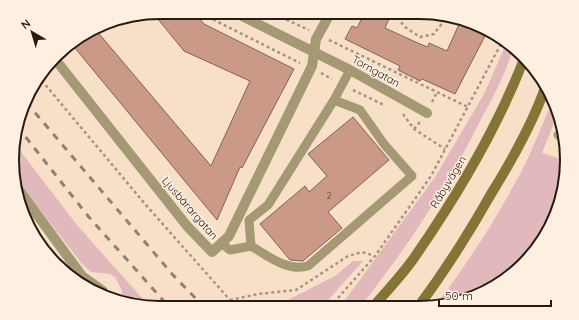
<svg xmlns="http://www.w3.org/2000/svg" width="579" height="320" viewBox="0 0 579 320" font-family="Quicksand,sans-serif">
	<style>
		.green { fill: #e1b9bc }
		.building { fill: #ca9988; stroke: #806258 }
		.lines { fill: none; stroke-linecap: round; stroke-linejoin: round }
		.path { stroke: #a59482; stroke-width: 2.5; stroke-dasharray: 3 3; stroke-linecap: butt }
		.lane { stroke: #a49972; stroke-width: 9 }
		.street { stroke: #a49972; stroke-width: 10 }
		.secondary { stroke: #847436; stroke-width: 10 }
		.rail { stroke: #918170; stroke-width: 3; stroke-dasharray: 7 7; stroke-linecap: butt }
		.labels { text-anchor: middle; stroke-width: 3; stroke-linejoin: round; paint-order: stroke }
		.number-label { font-size: 9px; fill: #4e3b30 }
		.street-label { font-size: 11px; fill: #241c13; stroke: #feefe1 }
		.rim { fill: none; stroke: #241c13; stroke-width: 2 }
	</style>
	<rect width="100%" height="100%" fill="#f8e0c8"/>
	<!-- green -->
	<path class="green" d="M506 44 513 49C505 75 493 98 480 121 447 188 406 249 360 307H340L435 177 484 94Z
		M552 102 558 113 542 153 564 160 566 179 547 234 501 283 438 307H434C467 265 496 219 521 172 533 149 542 125 552 102Z
		M15 144 77 225 151 308 121 299 122 291 115 277 110 274 91 272 82 264 13 175Z
		M353 261H363L322 307H251L256 303 288 300 335 276Z"/>
	<!-- building -->
	<path class="building" d="M160 12H194L204 24 294 69 242 168 240 167 217 220 70 42 95 29 211 166 250 81 184 51 153 13Z
		M365 12H392L385 28 420 44 428 47 429 43 447 51 460 22 488 30 455 94 422 79 420 81 398 70 400 66 345 39 352 26 357 28Z
		M353 117 389 160 328 212 342 228 303 261 290 260 260 224 305 186 309 192 327 176 308 154Z"/>
	<g class="lines">
		<!-- path -->
		<path class="path" d="M204 12 208 17 300 63
			M270 12 309 30
			M399 12 397 17 405 27 420 37 434 34 446 18
			M329 40 468 107
			M321 73 332 79
			M38 76 145 204 230 300 239 307
			M353 90 384 105
			M432 102 437 92
			M403 114 414 129 445 149
			M414 129 420 122
			M230 300 258 294 296 290 348 256 362 252 375 256
			M330 307 375 256 431 176 503 40"/>
		<!-- lane -->
		<path class="lane" d="M334 100 360 110 384 144 412 176 308 266C288 272 268 256 251 246L249 220 268 205 334 100 350 70
			M558 135 563 136
			M221 243 230 250 251 246"/>
		<!-- street -->
		<path class="street" d="M234 12 350 70 427 113
			M55 59 187 226 212 252 229 236 312 66 316 39 331 12
			M16 186 82 276 103 291"/>
		<!-- secondary -->
		<path class="secondary" d="M373 307C387 291 402 275 414 258 457 196 497 129 524 59
			M418 307C445 271 469 233 491 194 512 160 532 125 545 88"/>
		<!-- rail -->
		<path class="rail" d="M26 102 173 275 205 308
			M17 126 88 216 170 308"/>
	</g>
	<g class="labels">
		<!-- number labels -->
		<g class="number-label">
			<text x="329" y="199">2</text>
		</g>
		<!-- street labels -->
		<g class="street-label">
			<text transform="translate(376 71) rotate(29)" y="4">Torngatan</text>
			<text transform="translate(448 182) rotate(-59)" y="4">Råbyvägen</text>
			<text transform="translate(190 208) rotate(49)" y="4">Ljusbärargatan</text>
		</g>
	</g>
	<!-- crop -->
	<path d="M0 0H579V320H0ZM160 19H419A141 141 0 0 1 560 160V160A141 141 0 0 1 419 301H160A141 141 0 0 1 19 160V160A141 141 0 0 1 160 19Z" fill="#feefe1" fill-rule="evenodd"/>
	<path class="rim" d="M160 19H419A141 141 0 0 1 560 160V160A141 141 0 0 1 419 301H160A141 141 0 0 1 19 160V160A141 141 0 0 1 160 19Z"/>
	<!-- north arrow -->
	<g transform="translate(32 32) rotate(322)" stroke="#feefe1" stroke-width="3" paint-order="stroke">
	<path d="M0-3L7 15L0 10L-7 15Z" fill="#241c13"/>
	<text y="-6" font-size="11" font-weight="bold" text-anchor="middle" fill="#241c13">N</text>
	</g>
	<!-- scale -->
	<path d="M439 300v6h112v-6" fill="none" stroke="#241c13" stroke-width="2"/>
	<text x="445" y="300" font-size="12" fill="#241c13" stroke="#feefe1" stroke-width="3" paint-order="stroke">50 m</text>
</svg>
